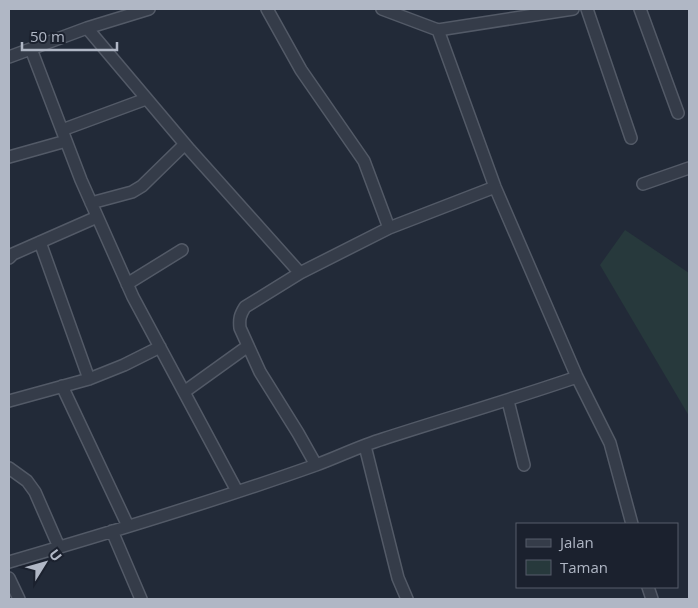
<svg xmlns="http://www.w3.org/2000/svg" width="698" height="608" viewBox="0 0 698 608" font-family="'Open Sans',sans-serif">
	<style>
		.green { fill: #27393c }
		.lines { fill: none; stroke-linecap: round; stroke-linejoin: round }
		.street-casing { stroke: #535a67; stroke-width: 14 }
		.street { stroke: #353c49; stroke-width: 11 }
	</style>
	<rect width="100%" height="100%" fill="#222a38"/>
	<!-- green -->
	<path class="green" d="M625 230 689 273V416L600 265Z"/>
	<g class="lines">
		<defs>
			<path id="street" d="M267 9 301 70 364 161 389 228
				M382 9 438 30 573 9
				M587 9 631 138
				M640 9 678 113
				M87 28 190 150 300 273 389 228 495 187
				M438 30 495 187 577 377 610 443 632 524
				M31 49 81 180 133 297 237 491
				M9 57 87 28 149 9
				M62 130 146 99
				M9 157 66 141
				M643 184 689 168
				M91 203 132 192 142 186 185 144
				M40 242 89 379
				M9 258 13 254 97 217
				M300 273 245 307C240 315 239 319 240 328L260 372 298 433 316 465
				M127 284 182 250
				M62 386 128 526
				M184 392 248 346
				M9 401 89 379 124 365 160 347
				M508 401 524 465
				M365 446 398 578 407 599
				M9 468 27 481 35 492 59 547
				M112 531 141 599
				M9 562C112 532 215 501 316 465 338 457 360 446 383 439 448 418 513 399 577 377
				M9 578 19 599
				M648 587 652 599"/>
		</defs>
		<!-- street casing -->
		<use href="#street" class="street-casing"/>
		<!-- street -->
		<use href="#street" class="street"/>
	</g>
	<!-- border -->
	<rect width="698" height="608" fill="none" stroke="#b0b7c5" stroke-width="20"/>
	<!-- legend -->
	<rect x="516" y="523" width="162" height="65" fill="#1b212e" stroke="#575d6a"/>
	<rect x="526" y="539" width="25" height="8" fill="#353c49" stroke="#575d6a"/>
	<text x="560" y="548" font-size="15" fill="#b0b7c5">Jalan</text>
	<rect x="526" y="560" width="25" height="15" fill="#27393c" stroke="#575d6a"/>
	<text x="560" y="573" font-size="15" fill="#b0b7c5">Taman</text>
	<!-- north arrow -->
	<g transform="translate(45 563) rotate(53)" stroke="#1b212e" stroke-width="4" paint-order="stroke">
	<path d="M0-4L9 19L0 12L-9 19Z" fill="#b0b7c5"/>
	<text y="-8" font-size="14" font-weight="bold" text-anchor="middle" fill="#b0b7c5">U</text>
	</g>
	<!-- scale -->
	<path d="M22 42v8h95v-8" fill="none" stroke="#b0b7c5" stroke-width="2.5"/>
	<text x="30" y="42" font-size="15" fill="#b0b7c5" stroke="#1b212e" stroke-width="4" paint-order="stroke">50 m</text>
</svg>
